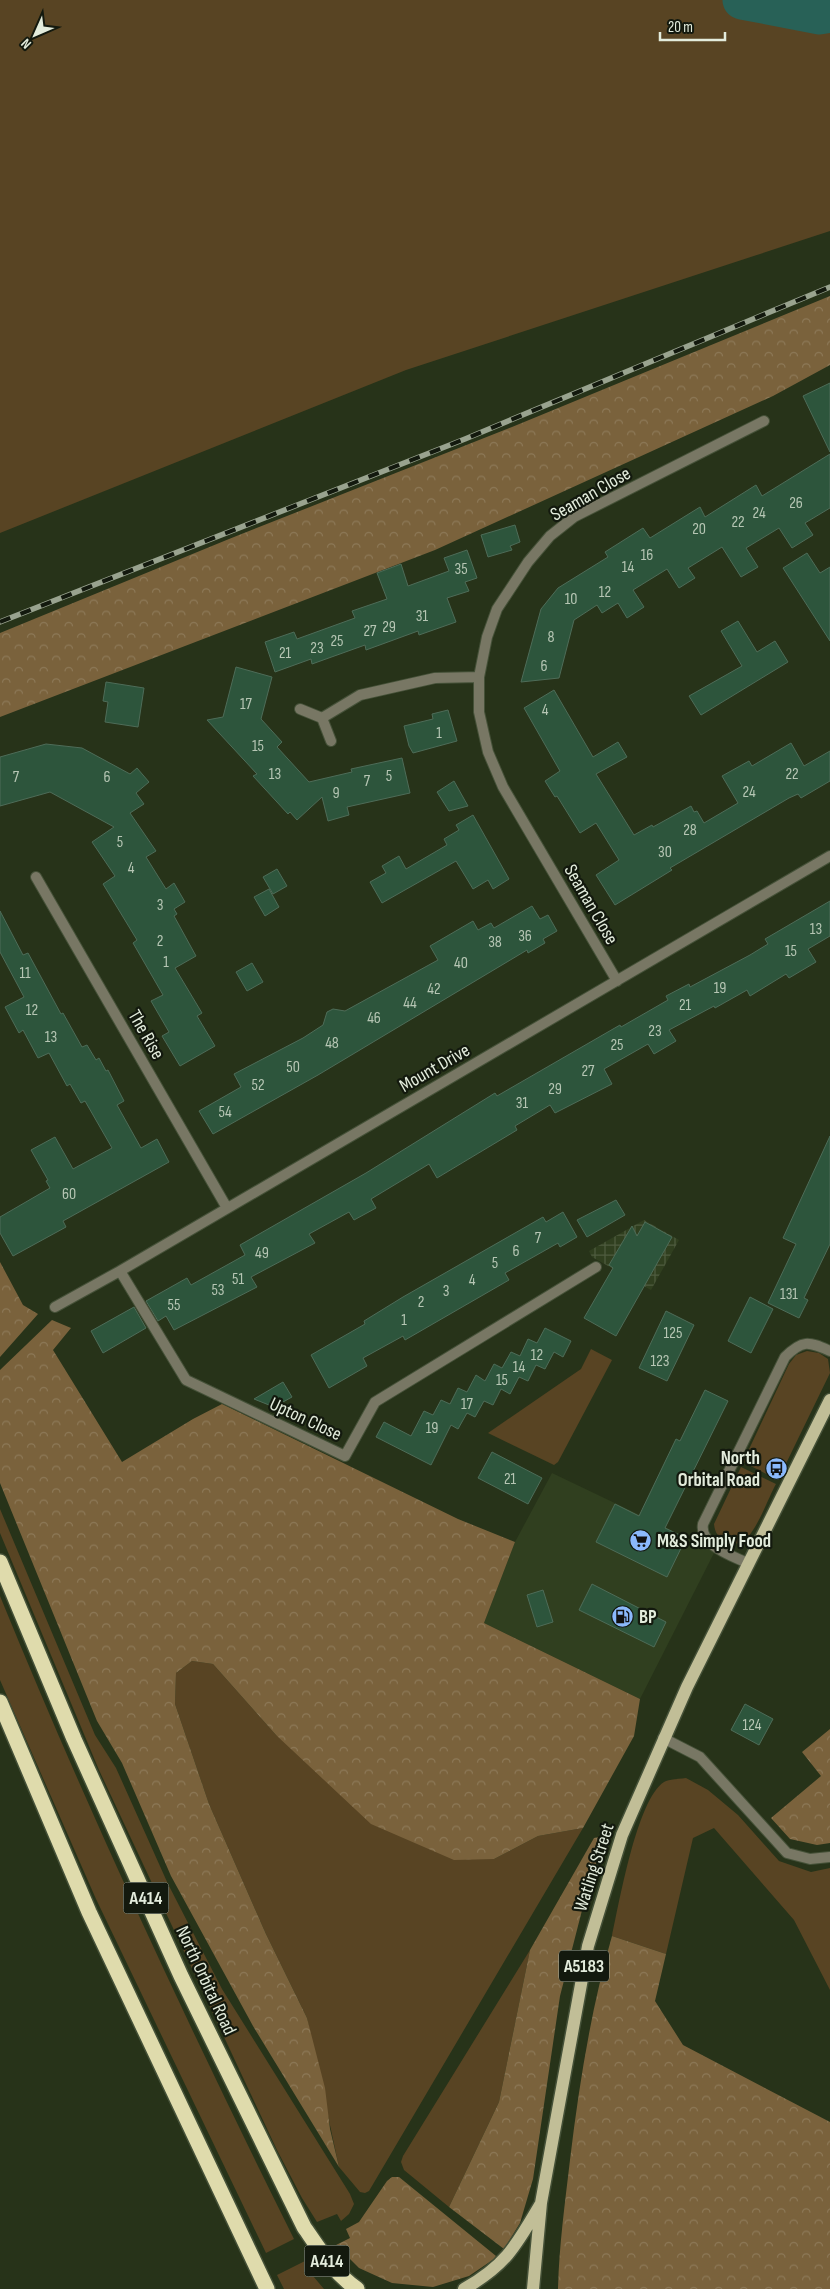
<svg xmlns="http://www.w3.org/2000/svg" width="830" height="2289" viewBox="0 0 830 2289" font-family="'Sofia Sans Condensed',sans-serif">
	<style>
		.built { fill: #303f1f }
		.industrial { fill: url(#industrial-grid) }
		.green { fill: #584423 }
		.forest { fill: url(#forest-crowns) }
		.lines { fill: none; stroke-linecap: round; stroke-linejoin: round }
		.river { stroke: #286157; stroke-width: 39 }
		.building { fill: #2d553c; stroke: #4e6c58 }
		.street-casing { stroke: #455138; stroke-width: 12 }
		.primary-casing { stroke: #455138; stroke-width: 15 }
		.highway-casing { stroke: #455138; stroke-width: 18 }
		.street { stroke: #787764; stroke-width: 10 }
		.primary { stroke: #c1be97; stroke-width: 12 }
		.highway { stroke: #dfdbac; stroke-width: 15 }
		.rail-casing { stroke: #99a38f; stroke-width: 5.5 }
		.rail { stroke: #13190e; stroke-width: 4; stroke-dasharray: 11; stroke-linecap: butt }
		.labels { text-anchor: middle; stroke-width: 4.5; stroke-linejoin: round; paint-order: stroke }
		.number-label { font-size: 16px; fill: #b6c6b4 }
		.shield { fill: #13190e; stroke: #a5ad9e; stroke-width: 1 }
		.shield-label { font-size: 18px; font-weight: bold; fill: #e3ecdc }
		.street-label { font-size: 19px; fill: #e3ecdc; stroke: #13190e }
		.poi-label { font-size: 19px; font-weight: bold; fill: #e3ecdc; stroke: #13190e; text-anchor: start }
	</style>
	<defs>
		<pattern id="industrial-grid" width="8" height="8" patternUnits="userSpaceOnUse" patternTransform="scale(1.25)"><rect width="8" height="8" fill="#303f1f"/><path d="M0 4h8M4 0v8" fill="none" stroke="#4e5b3f"/></pattern>
		<pattern id="forest-crowns" width="20" height="18" patternUnits="userSpaceOnUse" patternTransform="scale(1.25)"><rect width="20" height="18" fill="#7a623c"/><path d="M2 6a3 3 0 1 1 6 0M12 15a3 3 0 1 1 6 0" fill="none" stroke="#8d7958"/></pattern>
	</defs>
	<rect width="100%" height="100%" fill="#273319"/>
	<!-- built -->
	<path class="built" d="M552 1473 715 1551 640 1699 484 1623 515 1542Z"/>
	<!-- industrial -->
	<path class="industrial" d="M644 1220 679 1240 651 1290 592 1257 589 1251Z"/>
	<!-- green -->
	<path class="green" d="M0 0H830V231L406 370 0 533Z
		M591 1349 612 1360 558 1462 554 1465 488 1433 581 1369Z
		M807 1351 819 1353 828 1359 830 1373 778 1480 743 1462 789 1364 796 1355Z
		M741 1467 776 1484C768 1498 756 1534 742 1542 737 1545 733 1543 727 1541 718 1538 715 1533 714 1524Z
		M0 1509 95 1735 116 1768 168 1884 222 1989 350 2194 354 2204 349 2214 341 2221 337 2214 317 2222 302 2198 277 2150 99 1770 0 1533Z
		M0 1596C89 1814 189 2028 294 2239L266 2253 96 1899 0 1680Z
		M192 1661 213 1664 276 1735 494 1859 538 1836 583 1828 369 2191 365 2193 360 2192 339 2167 307 2018 265 1932 209 1804 175 1704 176 1673Z
		M686 1778 708 1790 738 1815 779 1861 811 1872 830 1868V1990L794 1920 714 1828 693 1838 666 1954 612 1936C619 1904 637 1799 664 1782 669 1779 680 1779 686 1778Z
		M530 1950 499 2102 449 2207 404 2170 401 2162 403 2156Z
		M305 2261 313 2276 324 2289H284L277 2275Z"/>
	<!-- forest -->
	<path class="forest" d="M830 296V365L773 396 435 550 0 717V633L229 539 512 427Z
		M0 1262 23 1305 38 1314 0 1357Z
		M52 1320 71 1328 53 1350 122 1462 193 1419 222 1404 458 1519 515 1542 484 1623 640 1699 634 1736 583 1828 538 1836 494 1859 454 1860 371 1824 276 1735 213 1664 192 1661 176 1673 175 1704 209 1804 265 1932 307 2018 325 2088 330 2129 339 2167 253 2026 171 1876 122 1763 97 1721 0 1483V1370Z
		M830 1729V1843L817 1845 790 1839 771 1818 821 1776 802 1752Z
		M605 1836 588 1887 560 1996 533 2179 520 2223 504 2249 449 2207 499 2102 530 1950 594 1838Z
		M612 1936 666 1954 655 2001 683 2045 830 2122V2289H558C559 2246 565 2203 570 2160 579 2085 591 2009 612 1936Z
		M392 2177H399L496 2256 494 2259 469 2276 433 2287 392 2283 359 2268 336 2245 350 2238 346 2229 359 2222 387 2181Z"/>
	<g class="lines">
		<!-- river -->
		<path class="river" d="M742 0 820 15 830 13"/>
	</g>
	<!-- building -->
	<path class="building" d="M830 383V452L803 396Z
		M830 454V508L805 523 813 535 792 548 779 528 746 548 758 567 741 577 722 547 688 568 695 578 679 588 667 569 633 590 644 607 627 618 618 603 602 613 597 605 574 620 559 678 521 682 541 609 558 588 608 557 605 552 643 528 650 538 700 507 705 517 756 485 762 496Z
		M515 525 520 542 510 546 512 550 488 557 481 535Z
		M467 550 477 578 465 582 469 591 447 598 456 622 419 635 418 631 366 650 365 645 312 664 311 659 275 672 265 642 294 632 297 639 355 618 352 611 387 599 377 573 401 564 408 586 449 571 444 558Z
		M807 553 820 573 830 567V641L783 568Z
		M738 621 757 652 775 641 788 662 701 715 689 696 742 666 721 631Z
		M236 667 272 677 261 719 282 742 277 747 309 782 352 772 351 769 402 758 410 793 347 807 349 815 328 821 322 797 297 820 290 812 288 814 253 776 257 774 207 720 223 717Z
		M106 682 144 688 138 727 105 722 108 702 103 701Z
		M554 690 593 757 618 742 627 757 596 774 634 835 652 825 653 827 691 806 694 812 697 811 704 823 738 803 722 776 749 761 752 766 791 743 804 766 830 751V781L801 798 798 794 789 798 670 868 672 870 615 905 596 875 619 860 596 823 580 833 557 796 555 797 545 781 560 771 524 708Z
		M448 710 457 741 413 753 409 746 404 726 433 719 432 714Z
		M46 744 82 748 130 774 137 768 149 782 136 793 144 804 130 813 156 851 146 857 166 889 174 883 185 902 174 909 177 914 174 916 196 956 175 968 202 1013 197 1016 215 1046 180 1066 162 1036 169 1032 151 1001 163 995 133 943 137 940 103 884 115 876 92 842 114 827 50 792 0 806V757Z
		M454 781 468 806 449 811 437 792Z
		M473 815 509 879 493 889 488 880 473 889 456 861 382 903 370 882 386 873 382 866 399 856 406 869 447 845 444 839 459 830 456 825Z
		M277 869 287 886 273 894 263 877Z
		M269 889 279 907 265 916 254 897Z
		M830 901V936L808 949 816 962 789 978 786 974 750 996 747 990 715 1008 714 1006 669 1030 676 1041 654 1054 648 1044 604 1069 612 1084 555 1113 550 1105 515 1126 517 1130 437 1178 429 1164 371 1199 376 1208 354 1220 349 1212 309 1234 315 1243 251 1277 257 1287 174 1330 166 1316 158 1321 146 1301 187 1278 191 1285 245 1255 240 1245 366 1173 495 1093 497 1096 620 1025 621 1027 668 1000 666 996 689 984 690 987 750 955 768 944 765 939Z
		M532 906 540 919 548 915 557 931 543 939 545 943 528 953 527 950 318 1075 213 1134 199 1111 241 1087 234 1074 303 1038 323 1025 327 1012 333 1009 345 1011 438 960 430 946 473 921 478 930 491 923 494 928Z
		M0 911 23 955 28 953 61 1014 63 1013 82 1047 87 1045 96 1060 99 1058 106 1071 108 1070 124 1101 117 1105 141 1148 157 1139 169 1162 63 1221 66 1227 13 1256 0 1233V1217L50 1188 46 1181 48 1180 31 1150 55 1137 73 1169 112 1148 85 1101 81 1103 70 1084 67 1086 49 1053 38 1058 23 1030 19 1033 5 1007 24 997 0 952Z
		M252 963 263 982 247 991 236 972Z
		M830 1136V1244L804 1298 808 1300 799 1318 768 1303 796 1244 783 1238Z
		M616 1200 625 1215 587 1237 577 1220Z
		M563 1212 577 1237 560 1247 558 1243 505 1273 509 1280 405 1340 403 1336 363 1358 367 1366 329 1388 311 1355 365 1324 364 1321 403 1297 543 1217 546 1222Z
		M645 1222 672 1237 616 1336 584 1318 613 1268 609 1265 632 1226 637 1236Z
		M750 1297 773 1309 751 1353 728 1341Z
		M134 1307 146 1328 103 1353 91 1331Z
		M666 1311 694 1325 667 1381 639 1368Z
		M545 1328 571 1341 563 1357 554 1352 545 1369 536 1365 528 1381 519 1377 510 1394 501 1389 493 1405 484 1401 475 1417 467 1413 458 1429 451 1425 431 1465 376 1437 384 1422 411 1436 424 1411 433 1415 441 1400 450 1404 458 1388 467 1392 476 1375 485 1381 494 1364 502 1368 511 1352 520 1356 528 1339 537 1343Z
		M283 1382 292 1397 274 1407 254 1399Z
		M705 1390 728 1401 665 1528 686 1538 667 1577 596 1542 615 1504 639 1516 676 1439 680 1441Z
		M492 1452 542 1478 528 1504 478 1478Z
		M592 1584 666 1622 654 1647 579 1610Z
		M543 1590 553 1622 537 1627 527 1595Z
		M745 1704 773 1719 759 1745 731 1730Z"/>
	<g class="lines">
		<defs>
			<path id="street" d="M300 709 322 718
				M331 741 322 718 360 695 435 678 479 677
				M36 877 227 1208
				M617 981 503 787 488 752 479 712V677L487 637 497 609 528 562 550 536 574 517 764 421
				M120 1271 186 1380 345 1456 375 1402 596 1267
				M55 1307 120 1271 830 856
				M749 1564C734 1556 699 1546 703 1524L785 1357C802 1340 808 1341 830 1351
				M663 1738 700 1757 787 1853 810 1859 830 1857"/>
			<path id="primary" d="M464 2289C506 2265 516 2246 540 2205
				M533 2289 541 2203 588 1946 622 1835 687 1687 830 1400"/>
			<path id="highway" d="M0 1562 74 1739 181 1976 304 2227C320 2250 334 2273 357 2289
				M0 1702 89 1912 267 2289"/>
		</defs>
		<!-- street casing -->
		<use href="#street" class="street-casing"/>
		<!-- primary casing -->
		<use href="#primary" class="primary-casing"/>
		<!-- highway casing -->
		<use href="#highway" class="highway-casing"/>
		<!-- street -->
		<use href="#street" class="street"/>
		<!-- primary -->
		<use href="#primary" class="primary"/>
		<!-- highway -->
		<use href="#highway" class="highway"/>
		<defs>
			<path id="rail" d="M0 622 465 439 830 287"/>
		</defs>
		<!-- rail casing -->
		<use href="#rail" class="rail-casing"/>
		<!-- rail -->
		<use href="#rail" class="rail"/>
	</g>
	<!-- icons -->
	<defs>
		<symbol id="bus-disc" viewBox="-11 -11 22 22"><circle r="9.5" fill="#8bb9fc" stroke="#13190e"/><path d="M-5-6H5V4H4V6H2V4H-2V6H-4V4H-5ZM-3.5-4V0h7V-4ZM-3.5 1.2v1.5H-2V1.2ZM2 1.2v1.5H3.5V1.2Z" fill="#111"/></symbol>
		<symbol id="supermarket-disc" viewBox="-11 -11 22 22"><circle r="9.5" fill="#8bb9fc" stroke="#13190e"/><path d="M-6-5.5h2.5l.6 2H6L4.5 2H-2.5L-4.4-4H-6ZM-1.5 3.2a1.3 1.3 0 1 0 .1 0ZM3 3.2a1.3 1.3 0 1 0 .1 0Z" fill="#111"/></symbol>
		<symbol id="fuel-disc" viewBox="-11 -11 22 22"><circle r="9.5" fill="#8bb9fc" stroke="#13190e"/><path d="M-5.5-6h7V0h2V4h1.3V-2.5L3-4.5l.8-.8L6-3V5H2.5V1h-1V6h-7ZM-4.2-4.7v3.2H.2V-4.7Z" fill="#111"/></symbol>
	</defs>
	<g fill-rule="evenodd">
		<use href="#bus-disc" x="764" y="1456" width="25" height="25"/>
		<use href="#supermarket-disc" x="628" y="1528" width="25" height="25"/>
		<use href="#fuel-disc" x="610" y="1604" width="25" height="25"/>
	</g>
	<g class="labels">
		<!-- number labels -->
		<g class="number-label">
			<text x="796" y="508">26</text>
			<text x="759" y="518">24</text>
			<text x="738" y="527">22</text>
			<text x="699" y="534">20</text>
			<text x="647" y="560">16</text>
			<text x="628" y="572">14</text>
			<text x="461" y="574">35</text>
			<text x="605" y="597">12</text>
			<text x="571" y="604">10</text>
			<text x="422" y="621">31</text>
			<text x="389" y="632">29</text>
			<text x="370" y="636">27</text>
			<text x="551" y="642">8</text>
			<text x="337" y="646">25</text>
			<text x="317" y="653">23</text>
			<text x="285" y="658">21</text>
			<text x="544" y="671">6</text>
			<text x="246" y="709">17</text>
			<text x="545" y="715">4</text>
			<text x="439" y="738">1</text>
			<text x="258" y="751">15</text>
			<text x="275" y="779">13</text>
			<text x="792" y="779">22</text>
			<text x="389" y="781">5</text>
			<text x="16" y="782">7</text>
			<text x="107" y="782">6</text>
			<text x="367" y="786">7</text>
			<text x="749" y="797">24</text>
			<text x="336" y="798">9</text>
			<text x="690" y="835">28</text>
			<text x="120" y="847">5</text>
			<text x="665" y="857">30</text>
			<text x="131" y="873">4</text>
			<text x="160" y="910">3</text>
			<text x="816" y="934">13</text>
			<text x="525" y="941">36</text>
			<text x="160" y="946">2</text>
			<text x="495" y="947">38</text>
			<text x="791" y="956">15</text>
			<text x="166" y="967">1</text>
			<text x="461" y="968">40</text>
			<text x="25" y="978">11</text>
			<text x="720" y="993">19</text>
			<text x="434" y="994">42</text>
			<text x="410" y="1008">44</text>
			<text x="685" y="1010">21</text>
			<text x="32" y="1015">12</text>
			<text x="374" y="1023">46</text>
			<text x="655" y="1036">23</text>
			<text x="51" y="1042">13</text>
			<text x="332" y="1048">48</text>
			<text x="617" y="1050">25</text>
			<text x="293" y="1072">50</text>
			<text x="588" y="1076">27</text>
			<text x="258" y="1090">52</text>
			<text x="555" y="1094">29</text>
			<text x="522" y="1108">31</text>
			<text x="225" y="1117">54</text>
			<text x="69" y="1199">60</text>
			<text x="538" y="1243">7</text>
			<text x="516" y="1256">6</text>
			<text x="262" y="1258">49</text>
			<text x="495" y="1268">5</text>
			<text x="238" y="1284">51</text>
			<text x="472" y="1285">4</text>
			<text x="218" y="1295">53</text>
			<text x="446" y="1296">3</text>
			<text x="789" y="1299">131</text>
			<text x="421" y="1307">2</text>
			<text x="174" y="1310">55</text>
			<text x="404" y="1325">1</text>
			<text x="673" y="1338">125</text>
			<text x="537" y="1360">12</text>
			<text x="660" y="1366">123</text>
			<text x="519" y="1372">14</text>
			<text x="502" y="1385">15</text>
			<text x="467" y="1409">17</text>
			<text x="432" y="1433">19</text>
			<text x="510" y="1484">21</text>
			<text x="752" y="1730">124</text>
		</g>
		<!-- shield labels -->
		<g class="shield">
			<rect x="123.5" y="1882.5" width="45" height="31" rx="4"/>
			<rect x="559" y="1950.5" width="50" height="31" rx="4"/>
			<rect x="304.5" y="2245.5" width="45" height="31" rx="4"/>
		</g>
		<g class="shield-label">
			<text x="146" y="1904">A414</text>
			<text x="584" y="1972">A5183</text>
			<text x="327" y="2267">A414</text>
		</g>
		<!-- street labels -->
		<g class="street-label">
			<text transform="translate(590 493) rotate(-30)" y="7">Seaman Close</text>
			<text transform="translate(592 904) rotate(60)" y="7">Seaman Close</text>
			<text transform="translate(147 1034) rotate(60)" y="7">The Rise</text>
			<text transform="translate(434 1067) rotate(-30)" y="7">Mount Drive</text>
			<text transform="translate(306 1418) rotate(25)" y="7">Upton Close</text>
			<text transform="translate(593 1867) rotate(-72)" y="7">Watling Street</text>
			<text transform="translate(207 1980) rotate(65)" y="7">North Orbital Road</text>
		</g>
		<!-- poi labels -->
		<g class="poi-label">
			<text x="760" y="1464" text-anchor="end">North<tspan x="760" dy="22">Orbital Road</tspan></text>
			<text x="657" y="1547">M&amp;S Simply Food</text>
			<text x="639" y="1623">BP</text>
		</g>
	</g>
	<!-- north arrow -->
	<g transform="translate(35 35) rotate(225)" stroke="#13190e" stroke-width="4" paint-order="stroke">
	<path d="M0-4L9 19L0 12L-9 19Z" fill="#e3ecdc"/>
	<text y="-8" font-size="14" font-weight="bold" text-anchor="middle" fill="#e3ecdc">N</text>
	</g>
	<!-- scale -->
	<path d="M660 32v8h65v-8" fill="none" stroke="#e3ecdc" stroke-width="2.5"/>
	<text x="668" y="32" font-size="15" fill="#e3ecdc" stroke="#13190e" stroke-width="4" paint-order="stroke">20 m</text>
</svg>
